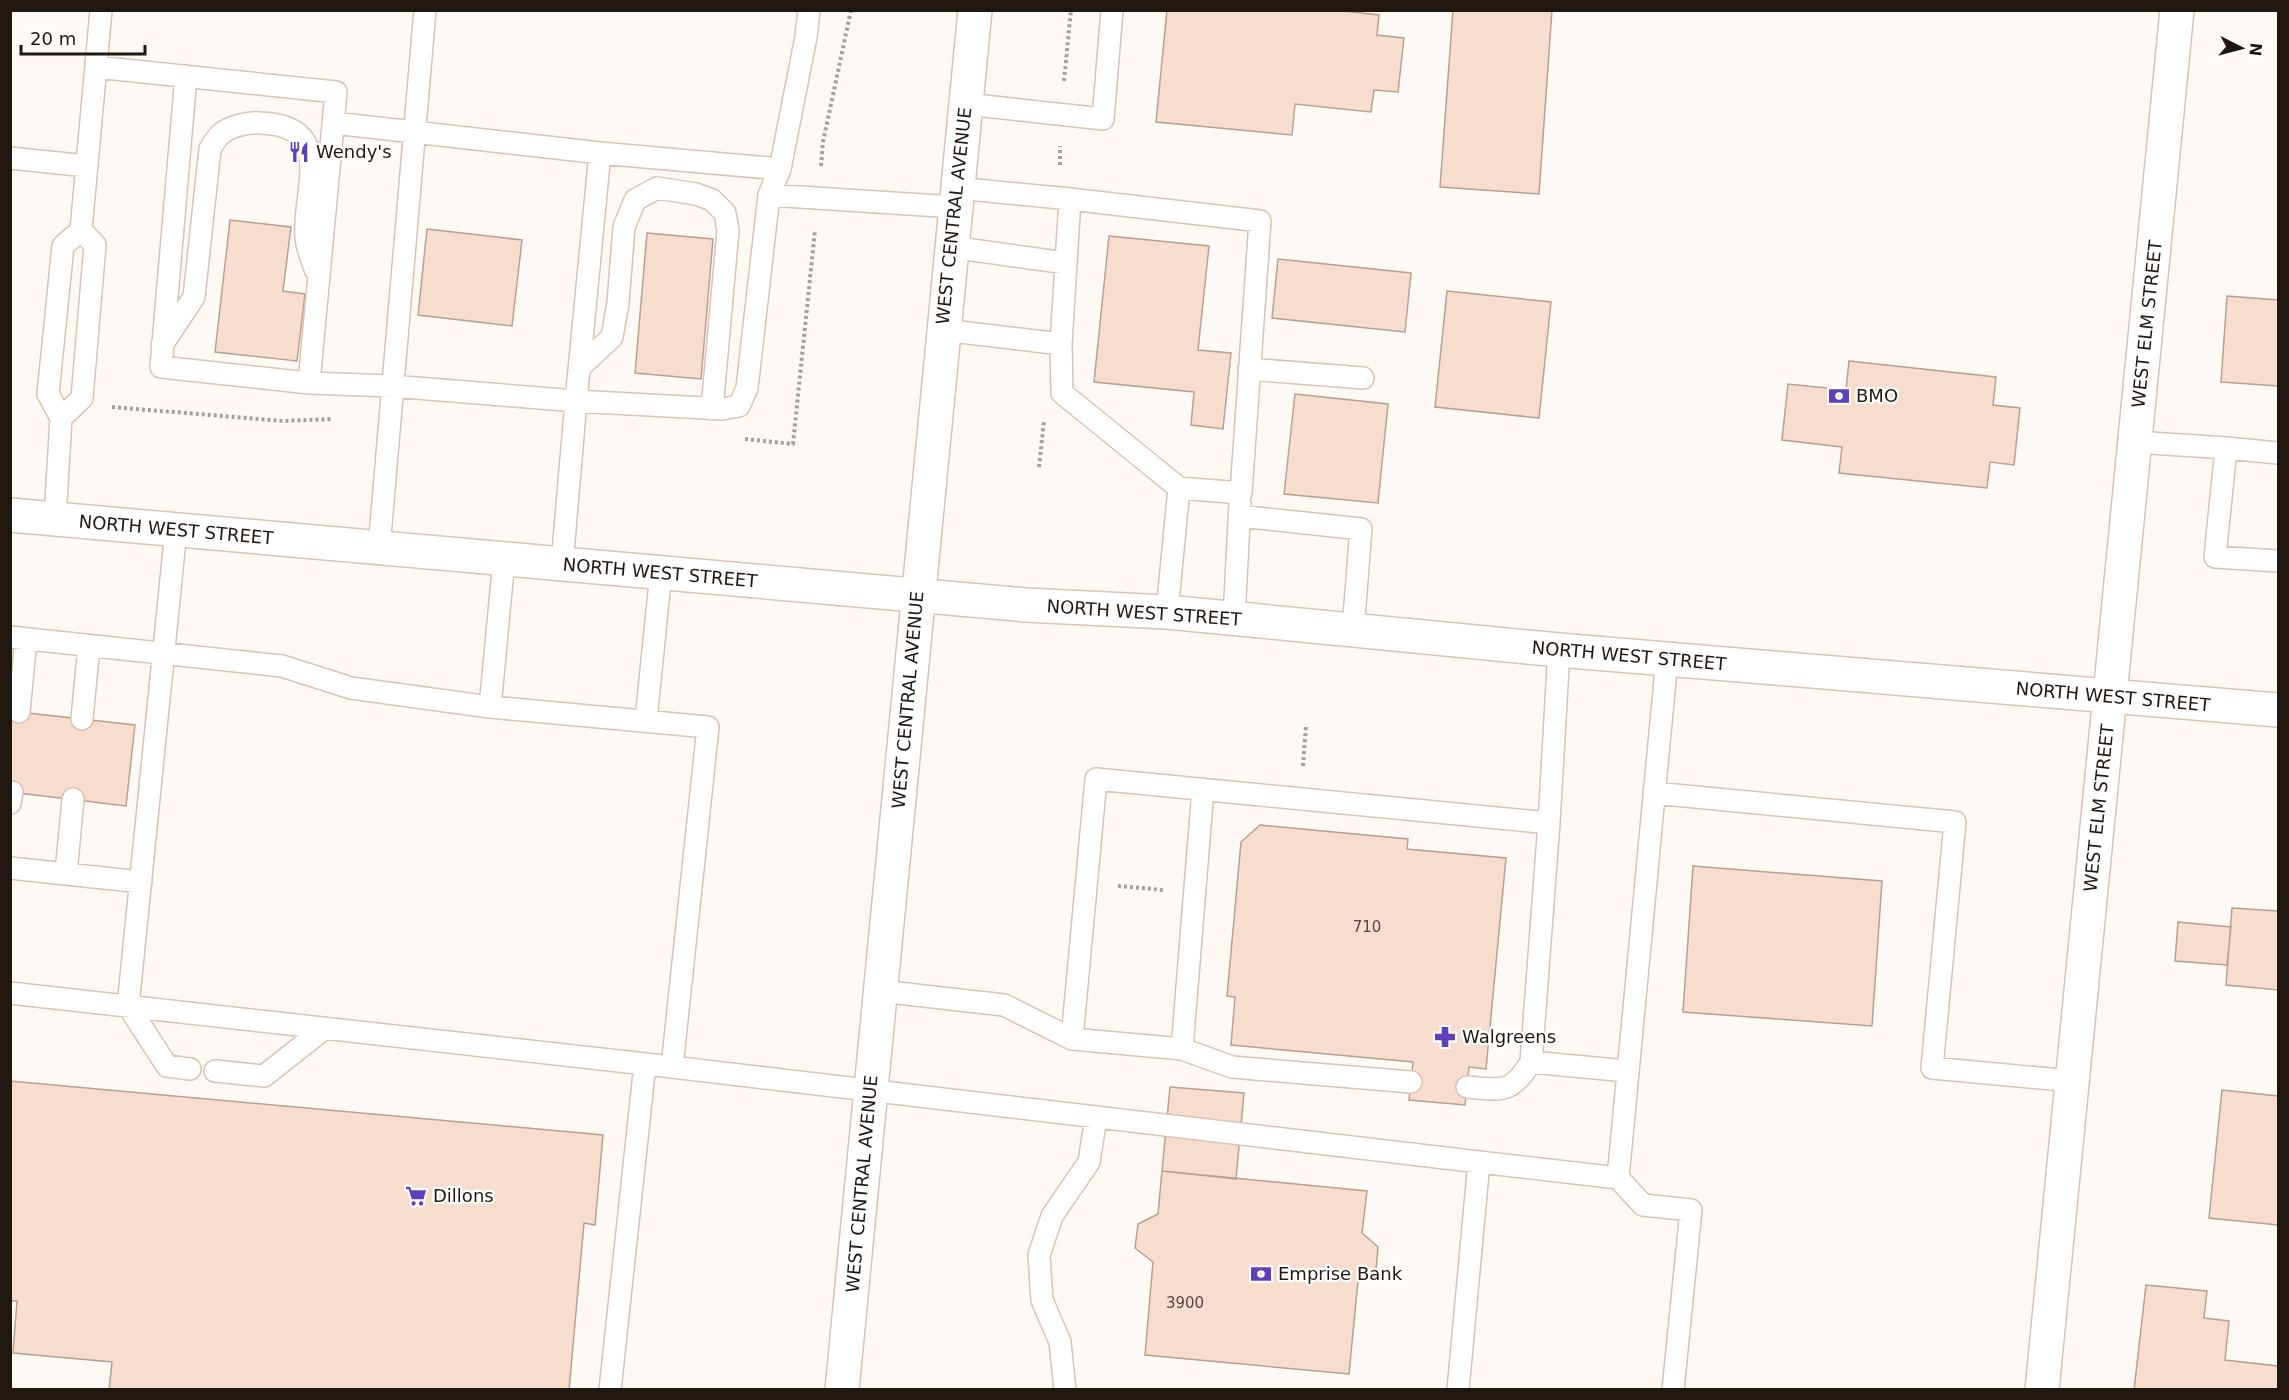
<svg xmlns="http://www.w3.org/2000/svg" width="2289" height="1400" viewBox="0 0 2289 1400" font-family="'DejaVu Sans',sans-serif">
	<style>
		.building { fill: #f7ddcd; stroke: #b8a091; stroke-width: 1.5 }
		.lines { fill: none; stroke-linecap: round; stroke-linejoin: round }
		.service-casing { stroke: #dcc2b3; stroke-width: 24 }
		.minor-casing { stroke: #dcc2b3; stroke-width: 36 }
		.secondary-casing { stroke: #dcc2b3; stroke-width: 36 }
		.path { stroke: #a69f9a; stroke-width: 4; stroke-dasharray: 3 3; stroke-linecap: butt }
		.service { stroke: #fff; stroke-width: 21 }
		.minor { stroke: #fff; stroke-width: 33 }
		.secondary { stroke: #fff; stroke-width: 33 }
		.labels { text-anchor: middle; stroke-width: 4.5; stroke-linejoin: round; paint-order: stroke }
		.number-label { font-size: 15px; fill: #564840 }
		.poi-label { font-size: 18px; fill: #201711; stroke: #fff; text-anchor: start }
		.street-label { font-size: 18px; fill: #201711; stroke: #fff }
	</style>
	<rect width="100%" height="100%" fill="#fff9f6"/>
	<!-- building -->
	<path class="building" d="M1167 10H1335L1379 15 1377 35 1404 38 1398 92 1374 90 1371 112 1295 104 1292 135 1156 122Z
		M1453 10H1552L1539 194 1440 187Z
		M230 220 291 227 283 291 305 294 297 361 215 352Z
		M427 229 522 240 512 326 418 315Z
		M647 233 713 239 701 379 635 373Z
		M1109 236 1209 246 1198 350 1231 353 1223 429 1191 425 1194 392 1094 382Z
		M1278 259 1411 273 1405 332 1272 318Z
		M1447 291 1551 302 1539 418 1435 407Z
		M2227 296 2278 300V386L2221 382Z
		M1849 361 1996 377 1993 405 2020 408 2014 465 1990 462 1987 488 1839 473 1842 447 1782 440 1788 384 1846 390Z
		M1295 394 1388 404 1378 503 1284 494Z
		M10 711 135 725 126 806 10 792Z
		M1260 825 1408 839 1407 849 1506 858 1486 1069 1469 1067 1465 1105 1409 1100 1413 1062 1231 1045 1235 997 1227 996 1241 842Z
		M1693 866 1882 881 1872 1026 1683 1012Z
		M2232 908 2278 911V990L2226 985Z
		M2178 922 2231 927 2227 965 2175 961Z
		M10 1081 603 1135 595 1225 584 1223 569 1390H109L112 1362 13 1353 17 1301H10Z
		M1170 1087 1244 1093 1236 1179 1162 1171Z
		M2222 1090 2278 1096V1225L2209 1218Z
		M1162 1171 1367 1191 1362 1233 1378 1247 1376 1271 1358 1281 1349 1374 1145 1355 1153 1262 1135 1248 1138 1224 1158 1214Z
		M2146 1285 2207 1291 2204 1318 2229 1321 2225 1360 2278 1366V1390H2134Z"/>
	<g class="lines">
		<defs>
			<path id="service" d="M96 67 336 92 309 383 392 386 576 401 600 153 780 169 769 195
				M186 76 161 367 309 383
				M966 104 1103 119 1112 10
				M334 123 600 153
				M10 158 87 166
				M780 169 806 37 809 10
				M957 188 1070 199 1061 344 1062 393 1179 488 1167 612
				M1070 199 1260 221 1241 493 1179 488
				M951 247 1066 263
				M943 330 1061 344
				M162 345 194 297 210 149C213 144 217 137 221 134 230 126 249 122 260 123 338 125 302 192 306 238 307 248 312 259 315 269
				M580 367 612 337 618 303 624 227 635 200 657 188 696 194 712 200 725 213 728 231 712 409
				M1249 369 1363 378
				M61 418 82 398 95 245 81 230
				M2135 442 2226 448 2215 557 2278 561
				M2226 448 2278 453
				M1239 516 1361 529 1353 630
				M55 519 61 418 48 394 63 246 81 230 101 10
				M176 530 128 1006 167 1066 190 1069
				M379 548 425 10
				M562 564 576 401 722 409 739 406 747 388 769 195 955 207
				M1234 618 1240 503
				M10 637 282 666 351 688 490 707 708 727 672 1067
				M1667 659 1618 1178 1643 1205 1691 1210 1673 1390
				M490 707 504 560
				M19 712 26 639
				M82 719 89 646
				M646 720 661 572
				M1654 793 1955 822 1932 1068 2072 1081
				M10 803 12 792
				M1549 823 1531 1062 1627 1071
				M10 868 141 882
				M66 873 73 799
				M880 991 1004 1005 1072 1039 1096 779 1549 823 1559 650
				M10 993 672 1067 1479 1162
				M1072 1039 1182 1049 1203 789
				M1182 1049 1232 1067 1411 1082
				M215 1071 264 1076 325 1028
				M1467 1087C1502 1090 1511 1094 1531 1062
				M610 1390 645 1064
				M1065 1390 1060 1342 1042 1300 1039 1255 1052 1216 1089 1162 1096 1117
				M1458 1390 1479 1162 1618 1178"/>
			<path id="minor" d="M2042 1390 2177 10"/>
			<path id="secondary" d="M10 515 1026 605 1167 612 1559 650 2278 710
				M842 1390 975 10"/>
		</defs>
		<!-- service casing -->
		<use href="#service" class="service-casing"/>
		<!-- minor casing -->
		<use href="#minor" class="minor-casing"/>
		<!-- secondary casing -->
		<use href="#secondary" class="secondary-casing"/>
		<!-- path -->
		<path class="path" d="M1064 81 1071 10
			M1060 165V146
			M821 166 823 142 851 10
			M112 407 284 421 331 419
			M745 439 793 444 815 230
			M1039 467 1044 421
			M1303 766 1306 725
			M1118 886 1164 890"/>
		<!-- service -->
		<use href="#service" class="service"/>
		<!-- minor -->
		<use href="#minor" class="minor"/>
		<!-- secondary -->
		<use href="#secondary" class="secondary"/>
	</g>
	<!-- icons -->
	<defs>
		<symbol id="restaurant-bare" viewBox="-9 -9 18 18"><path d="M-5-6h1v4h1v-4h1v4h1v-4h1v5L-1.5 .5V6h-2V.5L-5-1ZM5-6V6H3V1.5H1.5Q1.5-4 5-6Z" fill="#5e40b9" stroke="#fff" stroke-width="2.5" paint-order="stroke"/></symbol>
		<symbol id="bank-bare" viewBox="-9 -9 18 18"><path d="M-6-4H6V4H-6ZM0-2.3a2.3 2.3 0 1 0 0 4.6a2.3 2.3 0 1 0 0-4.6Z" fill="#5e40b9" stroke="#fff" stroke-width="2.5" paint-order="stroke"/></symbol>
		<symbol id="pharmacy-bare" viewBox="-9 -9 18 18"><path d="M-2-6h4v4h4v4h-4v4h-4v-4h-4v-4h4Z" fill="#5e40b9" stroke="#fff" stroke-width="2.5" paint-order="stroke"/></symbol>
		<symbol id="supermarket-bare" viewBox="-9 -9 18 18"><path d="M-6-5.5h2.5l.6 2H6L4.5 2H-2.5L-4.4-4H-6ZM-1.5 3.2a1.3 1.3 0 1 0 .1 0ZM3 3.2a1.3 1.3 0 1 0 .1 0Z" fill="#5e40b9" stroke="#fff" stroke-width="2.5" paint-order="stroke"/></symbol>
	</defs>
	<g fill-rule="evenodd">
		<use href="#restaurant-bare" x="284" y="137" width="30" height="30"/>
		<use href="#bank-bare" x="1824" y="381" width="30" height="30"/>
		<use href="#pharmacy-bare" x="1430" y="1022" width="30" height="30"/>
		<use href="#supermarket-bare" x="401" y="1181" width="30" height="30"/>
		<use href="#bank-bare" x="1246" y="1259" width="30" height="30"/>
	</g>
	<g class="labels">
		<!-- number labels -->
		<g class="number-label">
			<text x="1367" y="932">710</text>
			<text x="1185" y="1308">3900</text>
		</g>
		<!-- poi labels -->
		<g class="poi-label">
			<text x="316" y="158">Wendy's</text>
			<text x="1856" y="402">BMO</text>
			<text x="1462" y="1043">Walgreens</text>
			<text x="433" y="1202">Dillons</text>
			<text x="1278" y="1280">Emprise Bank</text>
		</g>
		<!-- street labels -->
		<g class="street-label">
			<text transform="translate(954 216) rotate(-84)" y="6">WEST CENTRAL AVENUE</text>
			<text transform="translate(2147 324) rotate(-84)" y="6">WEST ELM STREET</text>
			<text transform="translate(176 530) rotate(5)" y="6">NORTH WEST STREET</text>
			<text transform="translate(660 573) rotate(5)" y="6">NORTH WEST STREET</text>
			<text transform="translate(1144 613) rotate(4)" y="6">NORTH WEST STREET</text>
			<text transform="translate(1629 656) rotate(5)" y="6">NORTH WEST STREET</text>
			<text transform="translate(2113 697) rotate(5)" y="6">NORTH WEST STREET</text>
			<text transform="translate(908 700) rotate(-85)" y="6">WEST CENTRAL AVENUE</text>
			<text transform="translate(2099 808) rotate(-84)" y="6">WEST ELM STREET</text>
			<text transform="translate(862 1184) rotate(-85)" y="6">WEST CENTRAL AVENUE</text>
		</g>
	</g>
	<!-- border -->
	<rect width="2289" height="1400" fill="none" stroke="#201711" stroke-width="24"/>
	<!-- north arrow -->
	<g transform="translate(2241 48) rotate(96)" stroke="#ffffff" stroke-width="4.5" paint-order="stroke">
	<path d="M0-4.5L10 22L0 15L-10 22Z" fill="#201711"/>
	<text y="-9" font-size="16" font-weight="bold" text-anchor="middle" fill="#201711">N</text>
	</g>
	<!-- scale -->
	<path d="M21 45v9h124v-9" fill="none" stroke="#201711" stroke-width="3"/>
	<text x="30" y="45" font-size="18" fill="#201711" stroke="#ffffff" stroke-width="4.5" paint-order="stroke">20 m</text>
</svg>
